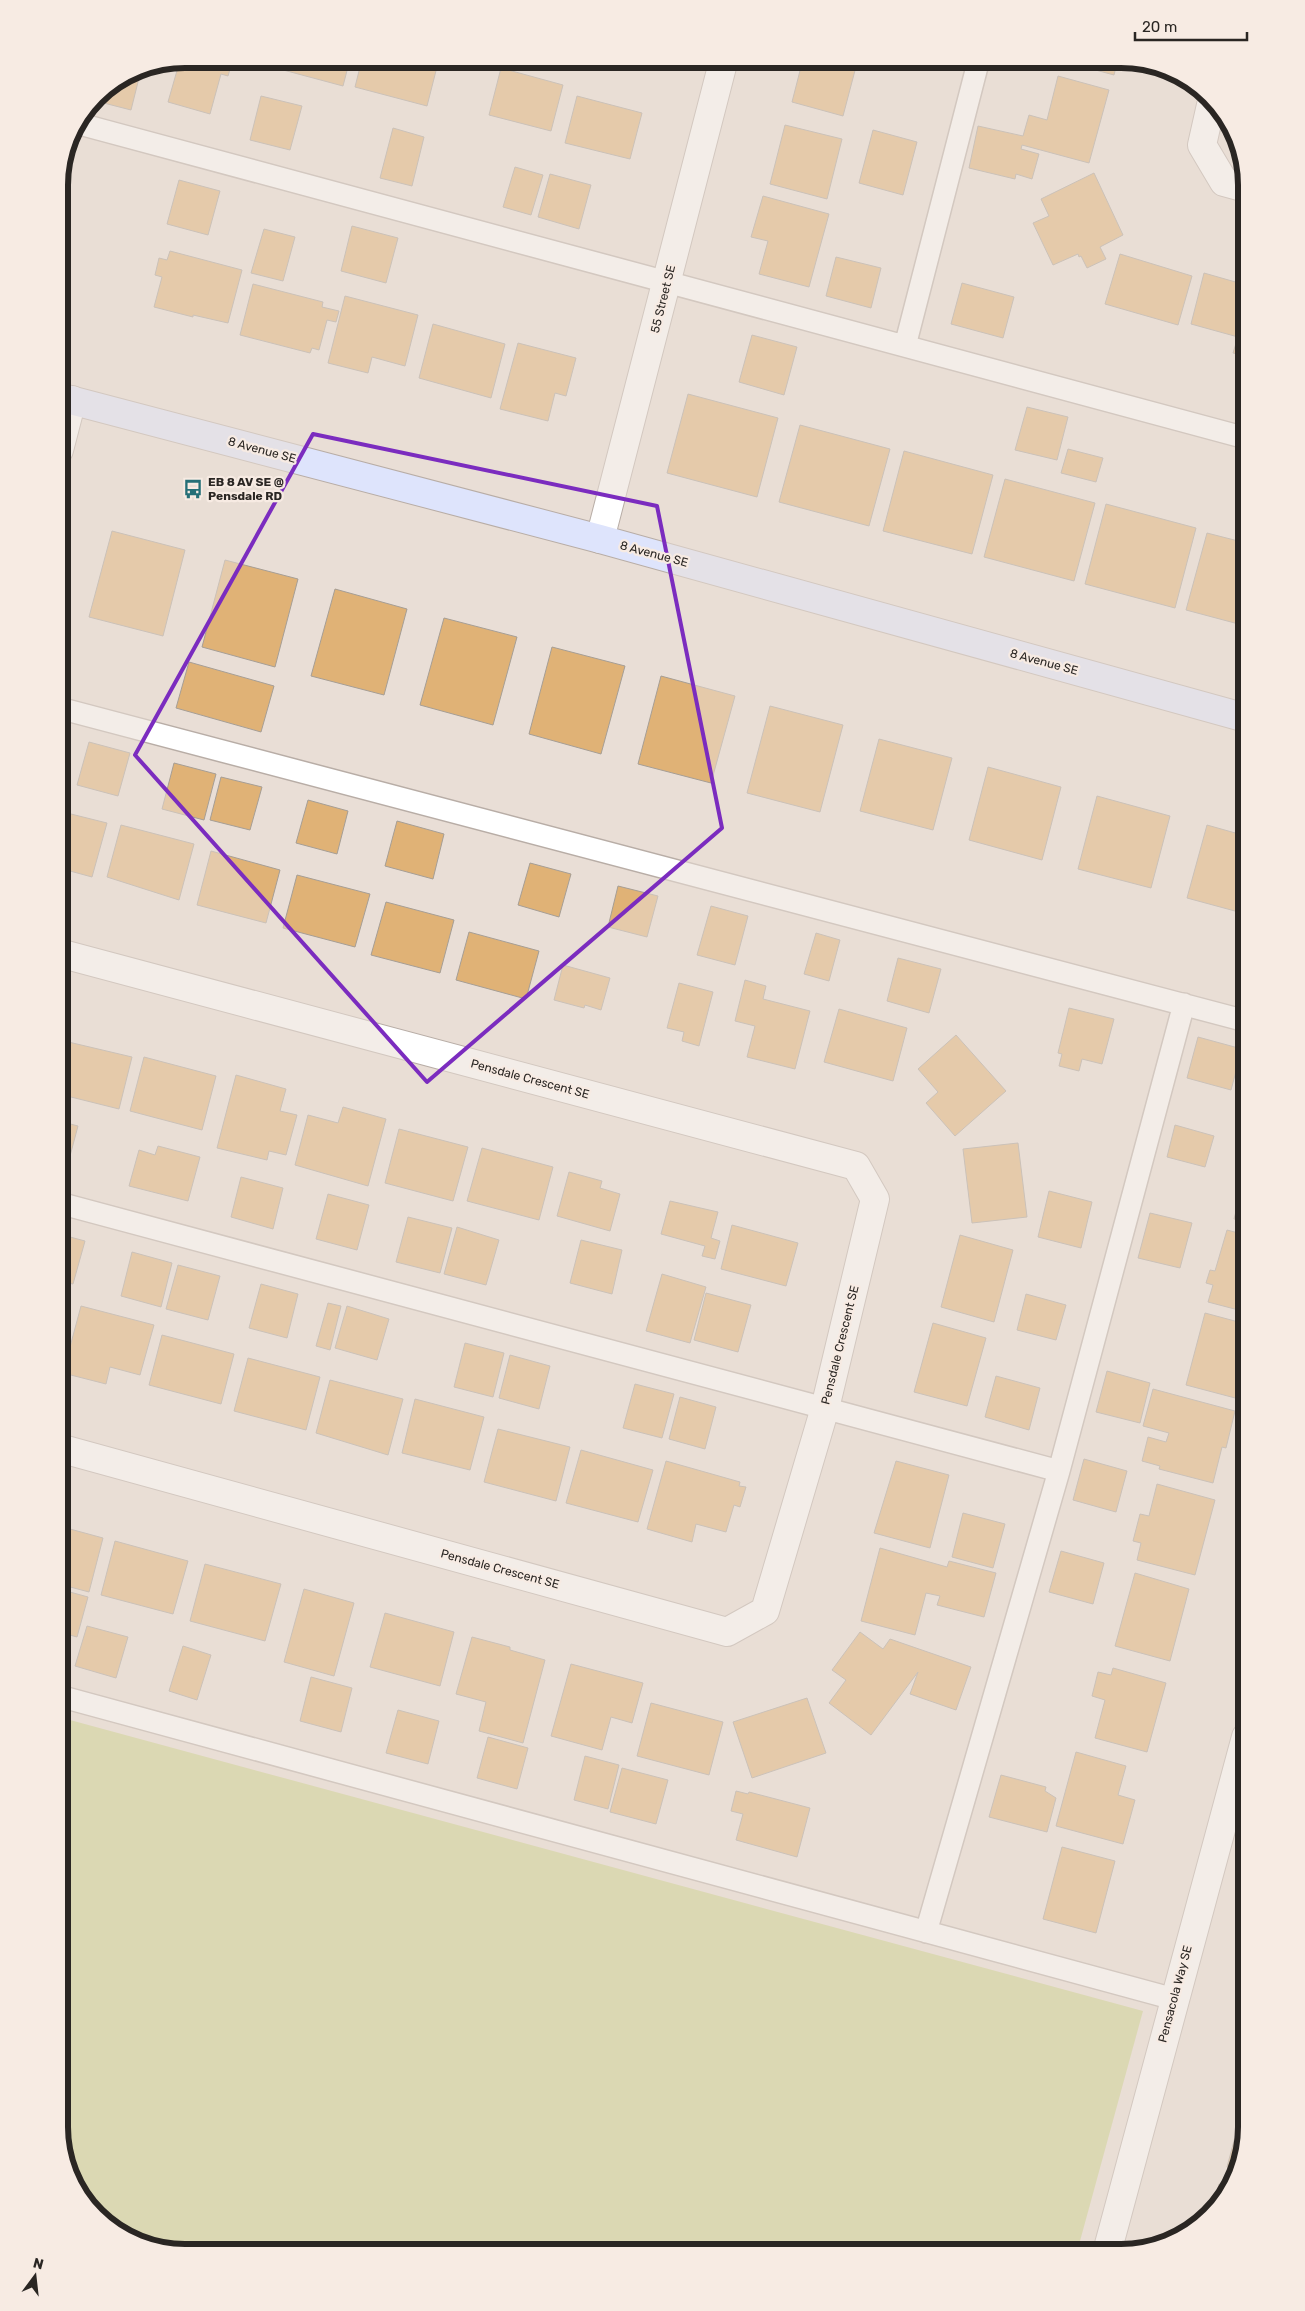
<svg xmlns="http://www.w3.org/2000/svg" width="1305" height="2311" viewBox="0 0 1305 2311" font-family="Rubik,sans-serif">
	<style>
		.green { fill: #cbd08b }
		.building { fill: #e0b276; stroke: #a69e95 }
		.lines { fill: none; stroke-linecap: round; stroke-linejoin: round }
		.lane-casing { stroke: #b8ada6; stroke-width: 24 }
		.street-casing { stroke: #b8ada6; stroke-width: 30 }
		.secondary-casing { stroke: #b8ada6; stroke-width: 30 }
		.lane { stroke: #fff; stroke-width: 21 }
		.street { stroke: #fff; stroke-width: 28 }
		.secondary { stroke: #dee4fc; stroke-width: 28 }
		.marked { fill: none; stroke: #7b2cbf; stroke-width: 4; stroke-linejoin: round }
		.labels { text-anchor: middle; stroke-width: 4.5; stroke-linejoin: round; paint-order: stroke }
		.street-label { font-size: 12px; fill: #2a2623; stroke: #f7ebe3 }
		.poi-label { font-size: 12px; font-weight: bold; fill: #2a2623; stroke: #f7ebe3; text-anchor: start }
		.rim { fill: none; stroke: #2a2623; stroke-width: 6 }
	</style>
	<rect width="100%" height="100%" fill="#e9ded6"/>
	<!-- green -->
	<path class="green" d="M59 1717 1143 2011 1077 2252H177L114 2231 68 2175 59 2126Z"/>
	<!-- building -->
	<path class="building" d="M185 59H233L228 76 221 74 210 114 168 102 180 60Z
		M235 59H263L261 66Z
		M274 59H350L343 86 272 67Z
		M362 59H439L427 106 355 87Z
		M803 59H858L843 116 792 102Z
		M1047 59H1118L1114 75 1066 62V63Z
		M501 68 563 85 551 131 489 115Z
		M136 69 141 70 131 110 92 100 96 95Z
		M1058 76 1109 90 1089 163 1022 145 1021 149 1039 154 1032 179 1016 174 1015 179 969 168 978 126 1023 136 1029 115 1047 120Z
		M261 96 302 106 290 150 250 140Z
		M577 96 642 113 630 159 565 143Z
		M785 125 842 139 827 199 770 184Z
		M393 128 424 137 412 186 380 178Z
		M873 130 917 142 903 195 859 183Z
		M515 167 543 175 531 215 503 207Z
		M1094 173 1123 235 1100 247 1106 259 1087 268 1081 256 1079 257 1078 254 1053 265 1033 223 1049 216 1041 199Z
		M550 174 591 185 579 229 538 217Z
		M179 180 220 191 208 235 167 224Z
		M763 196 829 214 809 287 759 274 768 241 751 237Z
		M352 226 398 238 386 283 341 271Z
		M264 229 295 237 283 281 251 273Z
		M170 251 242 270 228 323 193 315V317L154 307 162 277 155 275 159 258 167 260Z
		M1120 254 1192 276 1178 325 1105 304Z
		M836 257 881 268 871 308 826 296Z
		M1204 273 1246 285V356L1233 353 1238 337 1191 324Z
		M962 283 1014 297 1003 338 951 324Z
		M253 284 323 302 322 307 339 311 336 322 327 320 319 350 312 348 310 353 240 335Z
		M345 296 418 315 405 366 372 357 368 373 328 363Z
		M433 324 505 344 491 398 419 378Z
		M752 335 797 347 784 395 739 382Z
		M518 343 576 358 566 396 555 393 548 421 500 409Z
		M688 394 778 418 757 497 667 473Z
		M1027 407 1068 417 1057 460 1015 450Z
		M800 425 890 449 869 526 779 502Z
		M1068 449 1103 458 1096 482 1061 473Z
		M904 451 993 475 972 554 883 531Z
		M1005 479 1095 503 1074 581 984 557Z
		M1106 504 1196 528 1175 608 1085 584Z
		M112 531 185 550 163 636 89 617Z
		M1207 533 1246 543V626L1186 610Z
		M225 560 298 579 275 667 202 647Z
		M335 589 407 609 384 695 311 676Z
		M444 618 517 637 493 725 420 705Z
		M552 647 625 666 601 754 529 734Z
		M189 662 274 686 261 732 176 708Z
		M661 676 735 696 711 783 638 764Z
		M770 706 843 725 820 812 747 793Z
		M879 739 952 758 933 830 860 811Z
		M89 742 130 753 118 796 77 785Z
		M174 763 216 774 204 820 162 809Z
		M988 767 1061 787 1042 860 969 840Z
		M221 777 262 787 250 830 210 820Z
		M1097 796 1170 816 1151 888 1078 869Z
		M308 800 348 811 337 854 296 843Z
		M59 811 107 823 92 877 59 868Z
		M397 821 444 834 433 879 385 866Z
		M121 825 194 844 179 900 107 877Z
		M1207 825 1246 836V914L1187 898Z
		M211 851 280 870 266 923 197 905Z
		M530 863 571 874 559 917 518 905Z
		M297 875 370 894 355 947 283 928Z
		M618 886 658 896 647 937 608 927Z
		M386 902 454 920 440 973 371 955Z
		M711 906 748 916 735 965 697 955Z
		M469 932 539 951 526 999 456 980Z
		M816 933 840 940 829 981 804 974Z
		M898 958 941 969 929 1013 887 1001Z
		M563 965 610 978 601 1010 585 1005 584 1008 554 1000Z
		M745 980 766 986 763 999 810 1011 795 1069 747 1057 755 1026 735 1021Z
		M679 983 713 992 699 1046 682 1041 684 1032 667 1028Z
		M1069 1008 1114 1019 1102 1064 1082 1059 1079 1071 1059 1066 1062 1054 1058 1053Z
		M839 1009 907 1028 893 1081 824 1062Z
		M956 1035 1006 1091 955 1136 926 1103 938 1092 918 1069Z
		M1198 1037 1242 1049 1231 1090 1187 1078Z
		M60 1040 132 1057 119 1109 59 1094Z
		M144 1057 216 1076 202 1130 130 1111Z
		M236 1075 286 1089 280 1111 297 1115 286 1155 269 1151 267 1160 217 1148Z
		M343 1107 386 1119 368 1186 295 1165 308 1115 338 1123Z
		M59 1121 78 1126 66 1171 59 1169Z
		M1175 1125 1214 1136 1205 1167 1167 1157Z
		M399 1129 468 1147 453 1201 385 1183Z
		M1018 1143 1027 1217 972 1223 963 1149Z
		M158 1146 200 1157 188 1201 129 1186 139 1150 155 1155Z
		M482 1148 553 1167 539 1220 467 1201Z
		M569 1172 602 1181 600 1188 620 1194 610 1231 557 1216Z
		M1246 1173V1222L1234 1219Z
		M241 1177 283 1188 273 1229 231 1217Z
		M1049 1191 1092 1202 1081 1248 1038 1237Z
		M328 1194 369 1205 357 1250 316 1239Z
		M670 1201 718 1212 711 1238 720 1241 715 1259 702 1256 705 1246 661 1234Z
		M1150 1213 1192 1223 1180 1268 1138 1258Z
		M408 1217 452 1228 440 1273 396 1262Z
		M732 1225 798 1243 786 1286 721 1269Z
		M457 1227 499 1240 486 1285 444 1274Z
		M1227 1230 1246 1235V1312L1208 1302 1213 1285 1206 1283 1210 1270 1215 1271Z
		M59 1234 85 1241 73 1284 59 1281Z
		M960 1235 1013 1250 994 1322 941 1307Z
		M581 1240 622 1250 612 1294 570 1283Z
		M132 1252 172 1263 161 1307 121 1296Z
		M178 1265 220 1276 208 1320 166 1309Z
		M662 1274 706 1287 690 1343 646 1331Z
		M261 1284 298 1294 287 1338 249 1328Z
		M706 1293 751 1305 738 1352 694 1340Z
		M1026 1294 1066 1305 1056 1340 1017 1330Z
		M328 1303 341 1306 330 1350 316 1346Z
		M81 1306 154 1325 140 1375 110 1367 106 1384 63 1373Z
		M347 1306 389 1319 377 1360 335 1348Z
		M59 1311 65 1313 59 1334Z
		M1205 1313 1246 1324V1371L1239 1399 1186 1385Z
		M933 1323 986 1338 967 1406 914 1392Z
		M162 1335 234 1354 221 1404 149 1385Z
		M465 1343 504 1353 493 1397 454 1387Z
		M510 1355 550 1366 539 1409 499 1398Z
		M248 1358 320 1377 306 1430 234 1411Z
		M1107 1371 1150 1383 1140 1423 1096 1412Z
		M996 1376 1040 1388 1029 1430 985 1417Z
		M330 1380 403 1399 388 1455 316 1433Z
		M635 1384 674 1394 662 1438 623 1428Z
		M1153 1389 1235 1411 1226 1448 1222 1447 1213 1483 1159 1469 1160 1466 1142 1461 1148 1437 1166 1442 1169 1433 1143 1426Z
		M680 1397 716 1407 705 1449 669 1439Z
		M415 1399 484 1417 470 1470 402 1453Z
		M498 1429 570 1447 556 1501 484 1482Z
		M581 1450 653 1470 638 1522 566 1503Z
		M1084 1459 1127 1471 1116 1512 1073 1500Z
		M666 1461 740 1482 739 1486 746 1487 740 1507 734 1505 726 1532 696 1524 692 1542 647 1529Z
		M896 1461 949 1475 930 1548 874 1533Z
		M1157 1484 1215 1500 1195 1575 1137 1560 1141 1543 1133 1541 1140 1514 1149 1516Z
		M963 1513 1005 1524 993 1568 952 1557Z
		M59 1526 103 1538 89 1592 59 1584Z
		M115 1541 188 1561 173 1614 101 1595Z
		M880 1548 947 1567 949 1561 996 1573 984 1617 937 1605 940 1596 926 1593 915 1635 861 1621Z
		M1061 1551 1104 1563 1093 1604 1049 1592Z
		M205 1564 281 1584 265 1641 190 1621Z
		M1135 1573 1189 1589 1170 1661 1115 1646Z
		M59 1589 88 1597 77 1637 59 1632Z
		M304 1589 354 1603 334 1676 284 1662Z
		M385 1613 454 1632 440 1686 370 1667Z
		M87 1626 128 1637 116 1678 75 1666Z
		M860 1632 883 1649 890 1639 971 1667 956 1710 910 1694 918 1672 871 1735 829 1703 846 1680 832 1670Z
		M472 1637 510 1647V1650L545 1660 523 1743 479 1731 486 1702 456 1694Z
		M183 1646 211 1655 197 1700 169 1691Z
		M571 1664 643 1683 632 1723 611 1717 602 1750 551 1736Z
		M1113 1668 1166 1683 1147 1752 1095 1738 1105 1700 1092 1696 1098 1672 1111 1675Z
		M311 1677 352 1688 341 1732 300 1721Z
		M807 1698 826 1753 752 1778 733 1722Z
		M651 1703 723 1722 709 1775 637 1756Z
		M398 1710 439 1721 428 1764 386 1753Z
		M488 1737 528 1748 517 1789 477 1778Z
		M1076 1752 1126 1766 1118 1795 1135 1800 1123 1844 1056 1826Z
		M585 1756 619 1765 608 1809 574 1800Z
		M622 1768 668 1780 656 1824 610 1812Z
		M1001 1775 1046 1787 1045 1791 1056 1798 1047 1832 989 1817Z
		M736 1791 748 1794 749 1792 810 1808 797 1857 736 1840 743 1814 731 1811Z
		M1062 1847 1115 1861 1096 1933 1043 1919Z
		M1246 2096V2127L1233 2169 1227 2167Z
		M1219 2184 1228 2186 1225 2197 1213 2207Z"/>
	<g class="lines">
		<defs>
			<path id="lane" d="M76 123 1246 438
				M905 346 979 59
				M59 708 1246 1021
				M59 1203 1059 1471
				M59 1696 1174 1999
				M926 1932 1059 1471 1184 1004"/>
			<path id="street" d="M1211 105 1202 145 1224 182 1246 188
				M59 450 72 400
				M600 539 724 59
				M59 1448 727 1632 765 1611 825 1408 875 1199 856 1166 59 953
				M1107 2252 1246 1737"/>
			<path id="secondary" d="M59 397 600 539 1246 718"/>
		</defs>
		<!-- lane casing -->
		<use href="#lane" class="lane-casing"/>
		<!-- street casing -->
		<use href="#street" class="street-casing"/>
		<!-- secondary casing -->
		<use href="#secondary" class="secondary-casing"/>
		<!-- lane -->
		<use href="#lane" class="lane"/>
		<!-- street -->
		<use href="#street" class="street"/>
		<!-- secondary -->
		<use href="#secondary" class="secondary"/>
	</g>
	<!-- marked area -->
	<path d="M0 0H1305V2311H0ZM313 434 657 506 722 828 427 1082 135 755Z" fill="#e9ded6" fill-opacity=".55" fill-rule="evenodd"/>
	<path class="marked" d="M313 434 657 506 722 828 427 1082 135 755Z"/>
	<!-- icons -->
	<defs>
		<symbol id="bus-bare" viewBox="-9 -9 18 18"><path d="M-5-6H5V4H4V6H2V4H-2V6H-4V4H-5ZM-3.5-4V0h7V-4ZM-3.5 1.2v1.5H-2V1.2ZM2 1.2v1.5H3.5V1.2Z" fill="#256f77" stroke="#f7ebe3" stroke-width="2.5" paint-order="stroke"/></symbol>
	</defs>
	<g fill-rule="evenodd">
		<use href="#bus-bare" x="179" y="475" width="28" height="28"/>
	</g>
	<g class="labels">
		<!-- street labels -->
		<g class="street-label">
			<text transform="translate(663 299) rotate(-76)" y="4">55 Street SE</text>
			<text transform="translate(262 450) rotate(15)" y="4">8 Avenue SE</text>
			<text transform="translate(654 554) rotate(15)" y="4">8 Avenue SE</text>
			<text transform="translate(1044 662) rotate(15)" y="4">8 Avenue SE</text>
			<text transform="translate(530 1079) rotate(15)" y="4">Pensdale Crescent SE</text>
			<text transform="translate(840 1345) rotate(-76)" y="4">Pensdale Crescent SE</text>
			<text transform="translate(500 1569) rotate(15)" y="4">Pensdale Crescent SE</text>
			<text transform="translate(1175 1994) rotate(-75)" y="4">Pensacola Way SE</text>
		</g>
		<!-- poi labels -->
		<g class="poi-label">
			<text x="208" y="486">EB 8 AV SE @<tspan x="208" dy="14">Pensdale RD</tspan></text>
		</g>
	</g>
	<!-- crop -->
	<path d="M0 0H1305V2311H0ZM185 68H1121A117 117 0 0 1 1238 185V2127A117 117 0 0 1 1121 2244H185A117 117 0 0 1 68 2127V185A117 117 0 0 1 185 68Z" fill="#f7ebe3" fill-rule="evenodd"/>
	<path class="rim" d="M185 68H1121A117 117 0 0 1 1238 185V2127A117 117 0 0 1 1121 2244H185A117 117 0 0 1 68 2127V185A117 117 0 0 1 185 68Z"/>
	<!-- north arrow -->
	<g transform="translate(35 2276) rotate(15)" stroke="#f7ebe3" stroke-width="4" paint-order="stroke">
	<path d="M0-4L9 19L0 12L-9 19Z" fill="#2a2623"/>
	<text y="-8" font-size="14" font-weight="bold" text-anchor="middle" fill="#2a2623">N</text>
	</g>
	<!-- scale -->
	<path d="M1135 32v8h112v-8" fill="none" stroke="#2a2623" stroke-width="2.5"/>
	<text x="1142" y="32" font-size="15" fill="#2a2623" stroke="#f7ebe3" stroke-width="4" paint-order="stroke">20 m</text>
</svg>
